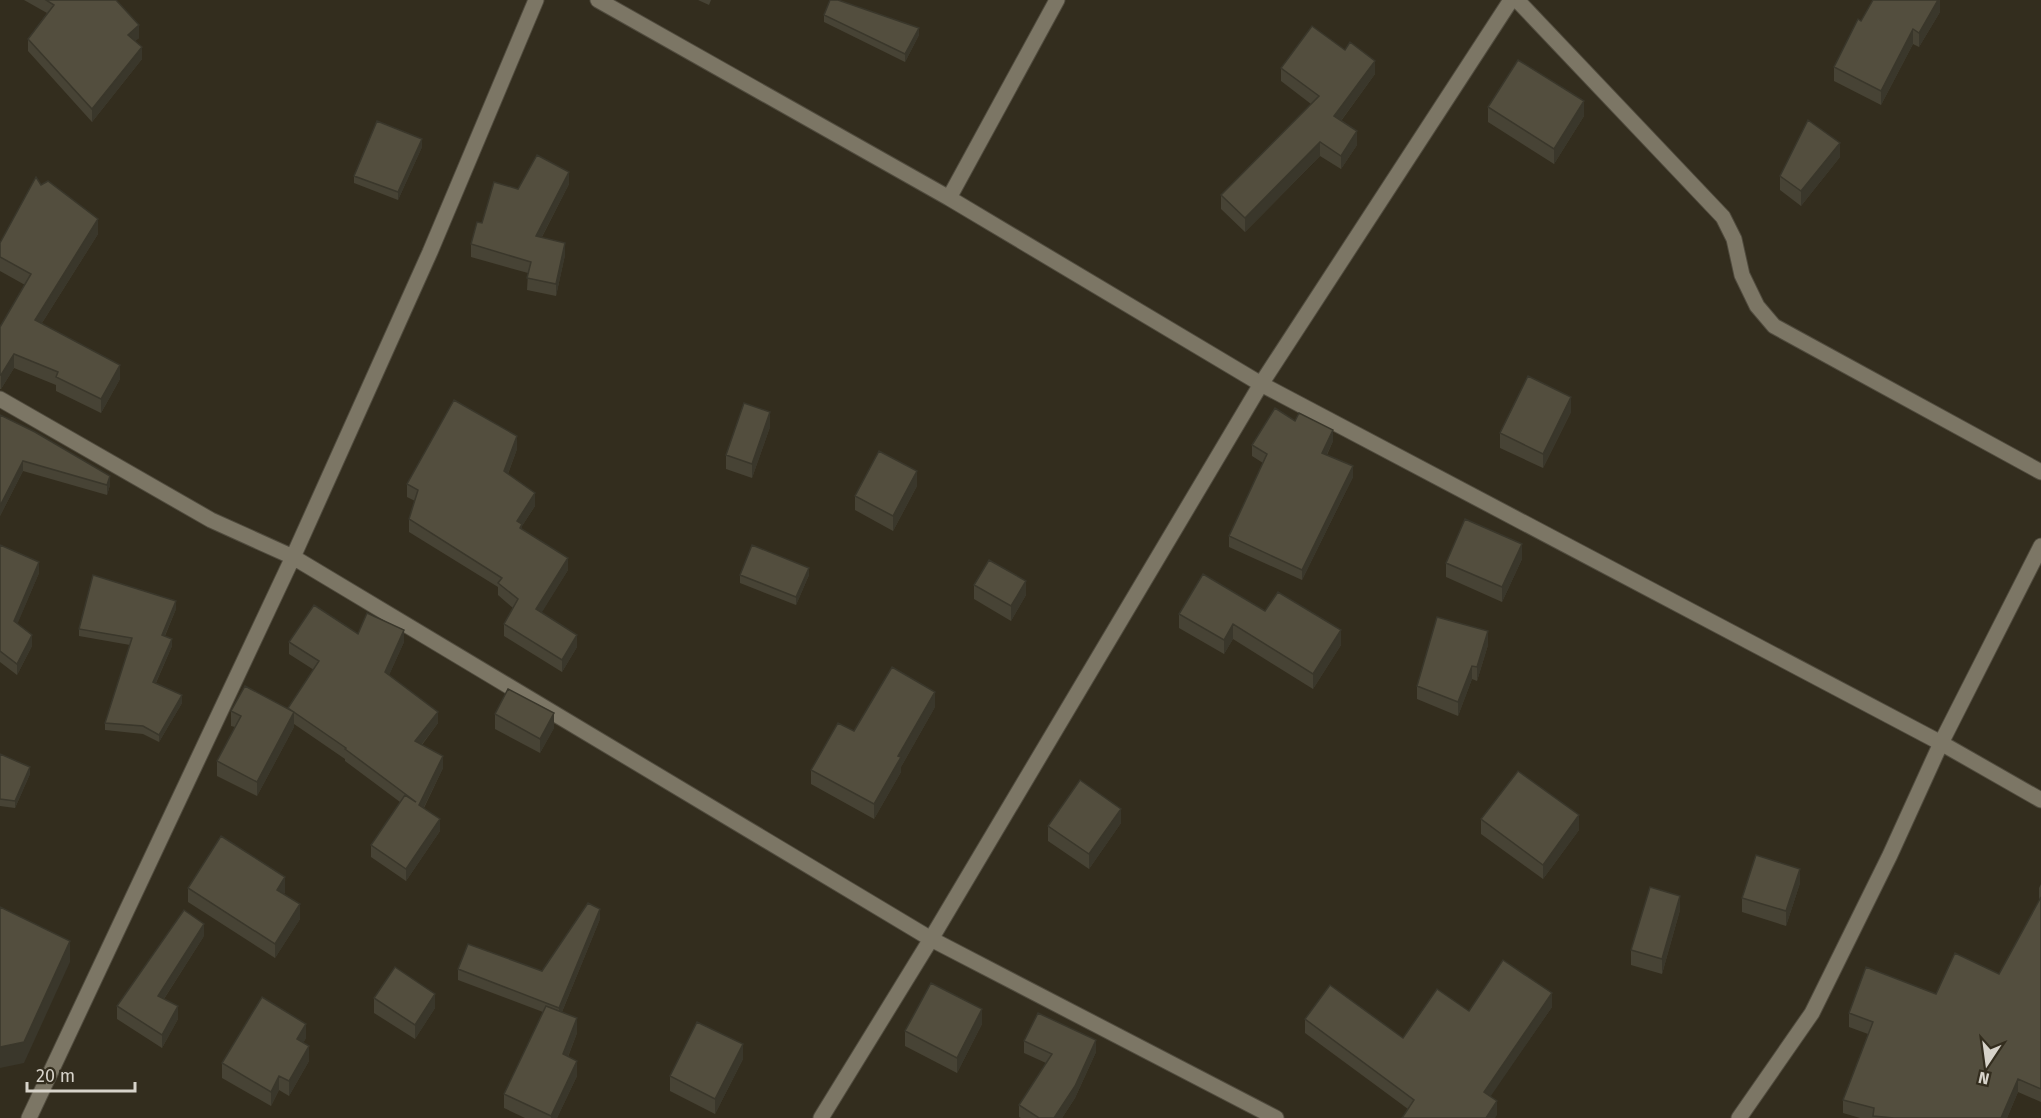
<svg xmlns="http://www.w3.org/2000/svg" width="2041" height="1118" viewBox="0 0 2041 1118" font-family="'Fira Sans',sans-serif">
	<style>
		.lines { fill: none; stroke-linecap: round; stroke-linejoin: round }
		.street-casing { stroke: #504b3e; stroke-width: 17 }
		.street { stroke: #7c7665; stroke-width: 15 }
		.wall { fill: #474335 }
		.shaded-wall { fill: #3a372b }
		.building { fill: #534e3e; stroke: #3a372b; stroke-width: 1.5 }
	</style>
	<rect width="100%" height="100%" fill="#332d1e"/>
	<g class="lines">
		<defs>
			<path id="street" d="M598 0 949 198 1261 384 1941 743 2041 800
				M1517 0 1723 217 1734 239 1742 275 1757 306 1774 326 2041 472
				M949 198 1057 0
				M0 399 211 520 293 557 931 939 1276 1118
				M29 1118 293 557 430 252 536 0
				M821 1118 931 939 1261 384 1511 0
				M1739 1118 1812 1013 1890 855 1941 743 2041 546"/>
		</defs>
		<!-- street casing -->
		<use href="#street" class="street-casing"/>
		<!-- street -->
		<use href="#street" class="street"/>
	</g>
	<!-- wall -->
	<path class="wall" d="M24 0H116L139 38 135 41 142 59 92 122 28 51V39L47 13Z
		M698 0H711L709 5Z
		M1940 0V12L1919 47 1913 44 1881 105 1834 81V67L1861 21Z
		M824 15 919 35 905 62 824 22Z
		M1281 68 1375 74 1341 121 1357 145 1341 169 1320 156 1245 232 1221 209V195L1311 104 1281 81Z
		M1488 107 1584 116 1554 164 1488 122Z
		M422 147 398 200 354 183V176Z
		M1840 157 1801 206 1780 190V176Z
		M569 184 542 237 565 255 556 296 527 290 528 273 471 257V244L482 223 518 189Z
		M41 185 98 234 42 323 120 379 101 413 56 391V385L14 368 1 389H0V327L25 285 0 271V243Z
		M1571 412 1543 468 1500 448V433Z
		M0 415 110 485 107 495 23 471 0 516Z
		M1295 421 1333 441 1327 455 1353 477 1302 580 1229 547V536L1263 463 1252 456V445Z
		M770 427 752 478 726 469V455Z
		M517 449 508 474 535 506 522 526V529L568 570 541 613 577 647 562 672 504 636V624L513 608 498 595V587L409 532V519L415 501 407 497V484Z
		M917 486 893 531 855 510V496Z
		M0 545 39 573 17 624 32 646 17 675 0 662Z
		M1522 559 1502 602 1446 577V563Z
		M740 575H809L796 605 740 583Z
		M974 585 1026 595 1011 621 974 599Z
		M176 609 165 636 172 646 156 683 182 703 159 742 143 734 105 730V723L130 645 79 636V629Z
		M1265 611 1341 645 1313 689 1233 639 1224 654 1179 628V614Z
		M358 634 404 642 389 675 438 723 422 745 443 768 424 808 440 831 406 881 371 857V845L400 802 345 761V759L294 724V727L257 796 217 776V761L235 727 231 726V711L288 709 314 670 289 654V642Z
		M1488 645 1477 681 1472 679 1458 716 1417 699V686Z
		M935 707 901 767V772L874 819 811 784V770L854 731Z
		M495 714 554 728 540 753 495 729Z
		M0 754 30 774 15 808 0 806Z
		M1481 819 1579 830 1543 879 1481 834Z
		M1121 823 1089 869 1048 841V826Z
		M1800 883 1786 926 1742 912V898Z
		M2041 884V1102L2018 1092 2007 1118H1860L1843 1113V1100L1868 1034 1849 1027V1013L1936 994 1999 974 2039 901V888Z
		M188 888 285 892 284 894 300 919 275 958 188 902Z
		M1680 910 1662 974 1631 965V950Z
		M600 919 562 1012 577 1033 568 1057 577 1076 557 1118H525L504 1108V1094L543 1012 458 980V969L542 971Z
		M204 936 164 999 178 1019 162 1048 117 1019V1006Z
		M374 998 435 1008 415 1039 374 1013Z
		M1552 1007 1490 1096 1497 1115 1408 1109 1305 1033V1019L1403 1038 1469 1011Z
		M982 1024 957 1073 905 1046V1031Z
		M306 1038 303 1043 309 1061 289 1096 279 1090 271 1106 222 1078V1063Z
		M1024 1041 1096 1052 1075 1098 1062 1118H1021L1019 1117V1105L1046 1063 1024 1053Z
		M743 1059 715 1114 670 1091V1076Z"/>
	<!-- shaded-wall -->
	<path class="shaded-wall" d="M1938 0H1940V12L1919 47V33Z
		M139 25V38L128 47V35Z
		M919 28V35L905 62V54Z
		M1913 29V44L1881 105V91Z
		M142 47V59L92 122V109Z
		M1375 61V74L1334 130V116Z
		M1584 101V116L1554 164V149Z
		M1357 131V145L1341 169V156Z
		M422 139V147L398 200V192Z
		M1320 142V156L1245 232V218Z
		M1840 143V157L1801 206V191Z
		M569 172V184L536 248V236Z
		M98 219V234L35 334V320Z
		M565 243V255L556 296V284Z
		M14 354V368L1 389V375Z
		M120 365V379L101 413V399Z
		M1571 397V412L1543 468V454Z
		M770 412V427L752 478V464Z
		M1333 430V441L1322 464V453Z
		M517 436V449L504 484V471Z
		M23 461V471L0 516V506Z
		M1353 466V477L1302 580V570Z
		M917 471V486L893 531V516Z
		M110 476V485L107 495V485Z
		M535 493V506L522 526V537L517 521Z
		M1522 544V559L1502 602V587Z
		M568 558V570L536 622V609Z
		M39 562V573L14 632V621Z
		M809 568V575L796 605V597Z
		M1026 581V595L1011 621V606Z
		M176 601V609L162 642V635Z
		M1233 624V639L1224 654V640Z
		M404 630V642L385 684V672Z
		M1341 630V645L1313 689V674Z
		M1488 631V645L1477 681V667Z
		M32 635V646L17 675V664Z
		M577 635V647L562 672V660Z
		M172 639V646L153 689V682Z
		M1472 666V679L1458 716V702Z
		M935 692V707L901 767V772L874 819V804L898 756Z
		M182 695V703L159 742V735Z
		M294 712V727L257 796V782Z
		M438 712V723L415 753V741Z
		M554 713V728L540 753V739Z
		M443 756V768L419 817V805Z
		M30 767V774L15 808V801Z
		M1121 809V823L1089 869V854Z
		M1579 815V830L1543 879V865Z
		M440 819V831L406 881V869Z
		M1800 869V883L1786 926V911Z
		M285 877V892L277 905V890Z
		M1680 896V910L1662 974V959Z
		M300 904V919L275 958V944Z
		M600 909V919L559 1019V1008Z
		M204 924V936L158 1008V996Z
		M70 941V962L24 1063 0 1068V1047Z
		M1552 993V1007L1484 1106V1092Z
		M435 994V1008L415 1039V1025Z
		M178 1006V1019L162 1048V1035Z
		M982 1009V1024L957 1073V1058Z
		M577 1018V1033L563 1069V1054Z
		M306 1024V1038L297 1054V1039Z
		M1096 1040V1052L1075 1098 1062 1118H1054Z
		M743 1044V1059L715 1114V1099Z
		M309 1046V1061L289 1096V1081Z
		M577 1061V1076L557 1118H551V1116Z
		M279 1076V1090L271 1106V1092Z
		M2018 1079V1092L2007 1118H2001Z
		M1497 1101V1115L1495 1118H1486Z"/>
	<!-- building -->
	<path class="building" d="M46 0H116L139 25 128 35 142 47 92 109 28 39 54 5Z
		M830 0H838L919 28 905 54 824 15Z
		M1873 0H1938L1919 33 1913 29 1881 91 1834 67 1858 19 1861 21Z
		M1312 26 1345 50 1350 42 1375 61 1334 116 1357 131 1341 156 1320 142 1245 218 1221 195 1319 96 1281 68Z
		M1518 60 1584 101 1554 149 1488 107Z
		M1808 120 1840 143 1801 191 1780 176Z
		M377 121 422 139 398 192 354 176Z
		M537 155 569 172 536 236 565 243 556 284 527 278 531 262 471 244 477 222 482 223 494 182 518 189Z
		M36 177 41 185 48 181 98 219 35 320 120 365 101 399 56 377 58 372 14 354 1 375H0V327L31 274 0 257V243Z
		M1528 376 1571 397 1543 454 1500 433Z
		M454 400 517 436 504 471 535 493 517 521 522 524 520 528 568 558 536 609 577 635 562 660 504 624 518 599 498 583 502 578 409 519 418 490 407 484Z
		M744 403 770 412 752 464 726 455Z
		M1275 408 1295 421 1299 413 1333 430 1322 453 1353 466 1302 570 1229 536 1267 454 1252 445Z
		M0 415 35 432 110 476 107 485 23 461 0 506Z
		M879 451 917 471 893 516 855 496Z
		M1465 519 1522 544 1502 587 1446 563Z
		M0 545 39 562 14 621 32 635 17 664 0 651Z
		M752 545 809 568 796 597 740 575Z
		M989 560 1026 581 1011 606 974 585Z
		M1203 574 1265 611 1278 592 1341 630 1313 674 1233 624 1224 640 1179 614Z
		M93 575 176 601 162 635 172 639 153 682 182 695 159 735 143 726 105 723 132 638 79 629Z
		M314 605 358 634 367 613 404 630 385 672 438 712 415 741 443 756 419 805 440 819 406 869 371 845 405 795 416 802 345 749 346 748 288 708 319 661 289 642Z
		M1437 617 1488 631 1477 667 1472 666 1458 702 1417 686Z
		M892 667 935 692 898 756 901 757 874 804 811 770 838 723 854 731Z
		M245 686 294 712 257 782 217 761 241 716 231 711Z
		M508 689 554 713 540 739 495 714Z
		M0 754 30 767 15 801 0 799Z
		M1518 771 1579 815 1543 865 1481 819Z
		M1080 780 1121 809 1089 854 1048 826Z
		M221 836 285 877 277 890 300 904 275 944 188 888Z
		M1756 855 1800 869 1786 911 1742 898Z
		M1650 887 1680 896 1662 959 1631 950Z
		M2041 897V1089L2018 1079 2001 1118H1894L1873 1116 1874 1108 1843 1100 1873 1022 1849 1013 1866 967 1936 994 1955 953 1999 974Z
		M588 903 600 909 559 1008 458 969 468 944 542 971Z
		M0 907 70 941 24 1042 0 1047Z
		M184 910 204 924 158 996 178 1006 162 1035 117 1006Z
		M1503 960 1552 993 1484 1092 1497 1101 1486 1118H1402L1414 1100 1305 1019 1330 985 1403 1038 1437 989 1469 1011Z
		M395 967 435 994 415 1025 374 998Z
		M931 983 982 1009 957 1058 905 1031Z
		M262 997 306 1024 297 1039 309 1046 289 1081 279 1076 271 1092 222 1063Z
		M546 1006 577 1018 563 1054 577 1061 551 1116 504 1094Z
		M1038 1013 1096 1040 1075 1086 1054 1118H1039L1019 1105 1052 1054 1024 1041Z
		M697 1022 743 1044 715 1099 670 1076Z"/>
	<!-- north arrow -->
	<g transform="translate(1987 1064) rotate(193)" stroke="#332d1e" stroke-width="4.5" paint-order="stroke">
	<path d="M0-4.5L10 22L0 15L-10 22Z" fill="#d7d3ca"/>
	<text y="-9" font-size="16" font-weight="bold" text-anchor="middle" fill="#d7d3ca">N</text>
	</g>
	<!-- scale -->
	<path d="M27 1082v9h108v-9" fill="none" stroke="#d7d3ca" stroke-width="3"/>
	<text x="36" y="1082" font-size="18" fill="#d7d3ca" stroke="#332d1e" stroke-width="4.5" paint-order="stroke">20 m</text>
</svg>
